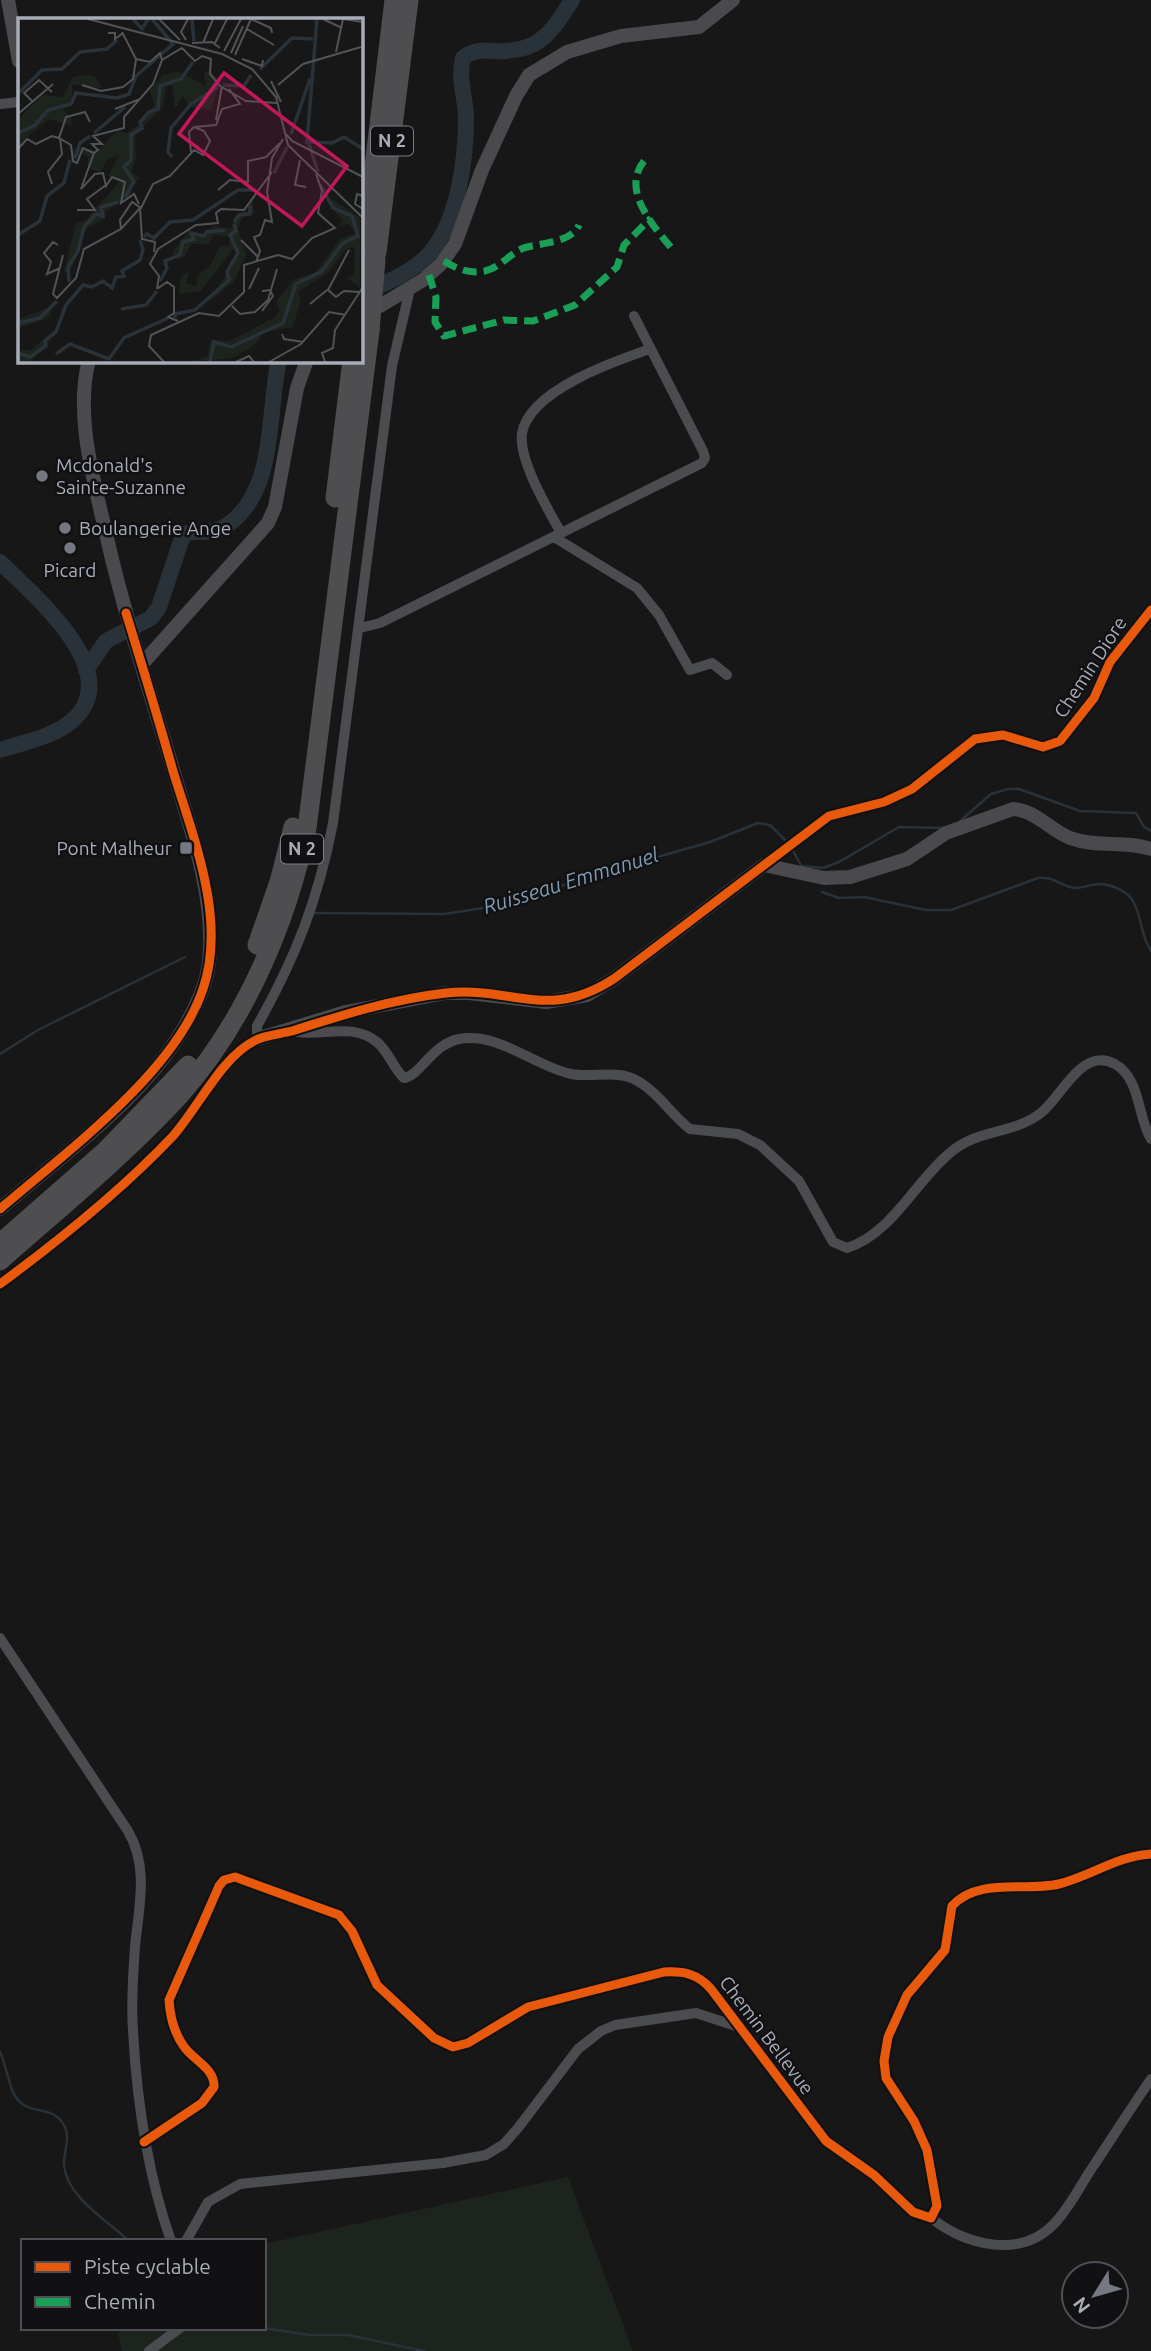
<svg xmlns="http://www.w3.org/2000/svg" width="1151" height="2351" viewBox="0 0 1151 2351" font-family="Ubuntu,sans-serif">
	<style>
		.green { fill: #1d241e }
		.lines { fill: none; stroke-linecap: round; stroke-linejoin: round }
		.stream { stroke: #2a3239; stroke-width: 2.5 }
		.river { stroke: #2a3239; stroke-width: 16 }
		.street { stroke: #4b4c50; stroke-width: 10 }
		.secondary { stroke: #4a4a4e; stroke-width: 14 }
		.highway { stroke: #4e4e51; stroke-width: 19 }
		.highway-bridge { stroke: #4e4e51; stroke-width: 19 }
		.quiet { stroke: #1a9f57; stroke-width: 7; stroke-dasharray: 14 7; stroke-linecap: butt }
		.cycleway-casing { stroke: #111113; stroke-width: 13 }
		.cycleway { stroke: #e8590c; stroke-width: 9 }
		.poi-dot { fill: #757880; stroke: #111113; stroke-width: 2.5 }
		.labels { text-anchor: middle; stroke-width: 5; stroke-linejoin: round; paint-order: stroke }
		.shield { fill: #111113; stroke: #7b7e86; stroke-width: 2 }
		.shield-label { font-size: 18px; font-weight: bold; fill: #a8adb8 }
		.poi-label { font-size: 19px; fill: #a8adb8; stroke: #111113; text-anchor: start }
		.street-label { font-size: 19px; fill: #a8adb8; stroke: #111113 }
		.water-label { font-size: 21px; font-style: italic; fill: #7f9bb3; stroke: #111113 }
		.inset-river { fill: none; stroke: #2a3239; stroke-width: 3.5 }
		.inset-road { fill: none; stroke: #515357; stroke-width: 2 }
		.view { fill: #c2185b; fill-opacity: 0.15; stroke: #c2185b; stroke-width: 3.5 }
		.inset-edge { fill: none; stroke: #a8adb8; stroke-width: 3.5 }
	</style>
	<rect width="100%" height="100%" fill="#171717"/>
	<!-- green -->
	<path class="green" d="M568 2177 633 2351H122L118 2333 124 2328H264V2244Z"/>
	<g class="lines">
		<!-- stream -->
		<path class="stream" d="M959 822 991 794 1008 789H1019L1080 811 1136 813 1144 827 1151 831
			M792 849 802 867
			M802 866 823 868 839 862 899 827 944 828
			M822 892 839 898 864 897 926 910H951L1038 878C1053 876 1061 886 1075 888 1085 888 1093 883 1103 884 1148 892 1133 923 1151 951
			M313 913 444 914 503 905 591 876 710 842 758 823 770 825 788 843
			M0 1054 38 1030 185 957
			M0 2052C8 2067 8 2096 24 2105 39 2114 55 2107 65 2127 70 2139 64 2151 64 2164 66 2197 107 2220 129 2241
			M264 2328 309 2335H348L424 2351"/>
		<!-- river -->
		<path class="river" d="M360 294C384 284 412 273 429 254 459 220 466 159 466 116 465 96 458 78 463 58 473 50 482 50 494 51 538 53 550 35 572 0
			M0 562C31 593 126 671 74 719 55 737 24 742 0 750
			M86 670 106 641 151 618 159 607 183 535C197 527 209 538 229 524 277 489 267 412 279 360"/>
		<!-- street -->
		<path class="street" d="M0 104 19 102
			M561 533C548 509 518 460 522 433 530 390 615 361 650 349
			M554 537 637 588 659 615 690 670 712 663 727 675
			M360 628 380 623 702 463 705 458 703 451 634 316
			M764 865 829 816 884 802 912 789 975 739 1003 735 1043 747 1060 741 1094 698 1110 662 1151 610
			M290 1031C320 1038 351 1021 377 1042 389 1052 393 1068 404 1078 421 1075 431 1045 459 1039 499 1032 534 1066 571 1074 592 1078 614 1070 634 1079 658 1091 670 1114 690 1129L738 1134 760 1145 799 1181 833 1242 847 1248C892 1234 916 1180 951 1152 977 1129 1016 1134 1042 1112 1062 1096 1082 1046 1115 1064 1141 1079 1137 1116 1151 1139
			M0 1284C61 1239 123 1191 174 1135 202 1103 221 1062 257 1039V1026C296 957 318 900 333 823L392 366 410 289
			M0 1638 128 1831C149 1867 139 1907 135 1946 133 1974 131 2004 133 2031 137 2103 147 2173 171 2241
			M144 2142 202 2103 214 2087C215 2069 195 2061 185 2048 175 2035 170 2016 169 2000L219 1886 224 1880 235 1877 339 1915 352 1931 377 1985 434 2038 453 2047 468 2043 528 2007 664 1972C684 1971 698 1974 711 1989L826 2141 874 2175 913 2212 931 2218 937 2206 927 2150 914 2121 886 2078 884 2061 888 2037 907 1995 945 1950 952 1906C978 1877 1024 1892 1059 1884 1091 1876 1117 1856 1151 1854
			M931 2218C966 2245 1019 2259 1053 2225 1069 2209 1080 2186 1092 2168 1112 2138 1131 2108 1151 2079
			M186 2241 208 2202 240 2184 443 2163 486 2155 504 2144 518 2128 578 2049 601 2031 615 2025 696 2013 739 2027
			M149 2351 180 2328"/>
		<!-- secondary -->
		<path class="secondary" d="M8 0 19 61
			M380 306 423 280 441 264 455 244 482 170 516 96 529 75 567 52 621 36 699 27 733 0
			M142 664 268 523 275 507 297 388 307 360
			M257 1039 346 1012 445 993H469L546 1002 587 995 615 978 764 865 824 878 850 877 907 859 946 833 1013 809C1035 810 1050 830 1070 838 1097 848 1125 840 1151 849
			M0 1209C68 1150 154 1092 194 1009 204 990 210 970 210 948 212 892 193 836 177 783 153 701 126 621 107 538 95 484 74 416 89 360"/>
		<!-- highway -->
		<path class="highway" d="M377 252 409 0
			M360 283 394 0
			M335 498 352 360
			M257 945 279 882 293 827
			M0 1243 104 1152 188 1065
			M0 1261C61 1207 125 1155 180 1095 245 1022 287 923 307 828L370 331"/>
		<!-- highway-bridge -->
		<path class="highway-bridge" d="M370 331 376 259"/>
		<!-- quiet -->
		<path class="quiet" d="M644 161C620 191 655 228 674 251
			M444 261C457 269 469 274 485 271 502 267 511 251 527 247 543 243 572 242 579 225
			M429 275 436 297 435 322 444 336 504 320 533 321 575 305 617 267 624 245 651 218"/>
		<defs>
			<path id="cycleway" d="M0 1209C66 1152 175 1073 203 989 227 919 193 837 173 771 158 718 142 665 126 613
				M0 1284C61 1239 121 1191 173 1136 198 1108 222 1056 256 1040 266 1035 280 1034 292 1031 342 1015 393 999 446 993 513 986 549 1022 615 978L829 816 884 802 912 789 975 739 1003 735 1043 747 1060 741 1094 698 1110 662 1151 610
				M144 2142 202 2103 214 2087C215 2069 195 2061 185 2048 175 2035 170 2016 169 2000L219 1886 224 1880 235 1877 339 1915 352 1931 377 1985 434 2038 453 2047 468 2043 528 2007 664 1972C684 1971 698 1974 711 1989L826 2141 874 2175 913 2212 931 2218 937 2206 927 2150 914 2121 886 2078 884 2061 888 2037 907 1995 945 1950 952 1906C978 1877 1024 1892 1059 1884 1091 1876 1117 1856 1151 1854"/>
		</defs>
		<!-- cycleway casing -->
		<use href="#cycleway" class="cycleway-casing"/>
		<!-- cycleway -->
		<use href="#cycleway" class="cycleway"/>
	</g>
	<!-- markers -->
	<g class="poi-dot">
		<circle cx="42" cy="476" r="7"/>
		<circle cx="65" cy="528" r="7"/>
		<circle cx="70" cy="548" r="7"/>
		<rect x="179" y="841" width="14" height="14" rx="3.5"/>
	</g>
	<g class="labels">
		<!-- shield labels -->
		<g class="shield">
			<rect x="371" y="126.5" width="42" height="29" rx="5"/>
			<rect x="281" y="834.5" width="42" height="29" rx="5"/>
		</g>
		<g class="shield-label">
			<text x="392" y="147">N 2</text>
			<text x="302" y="855">N 2</text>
		</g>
		<!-- poi labels -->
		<g class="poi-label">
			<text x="56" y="472">Mcdonald's<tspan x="56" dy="22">Sainte-Suzanne</tspan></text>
			<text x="79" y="535">Boulangerie Ange</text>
			<text x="70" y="577" text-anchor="middle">Picard</text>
			<text x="172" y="855" text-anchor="end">Pont Malheur</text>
		</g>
		<!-- street labels -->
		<g class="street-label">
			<text transform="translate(1090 667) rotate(-57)" y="7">Chemin Diore</text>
			<text transform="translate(767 2035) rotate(53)" y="7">Chemin Bellevue</text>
		</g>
		<!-- water labels -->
		<g class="water-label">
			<text transform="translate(571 881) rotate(-17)" y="7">Ruisseau Emmanuel</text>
		</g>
	</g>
	<!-- overview -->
	<g transform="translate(18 18)">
		<rect width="345" height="345" fill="#171717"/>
		<path d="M191 52 202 62 193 92 172 89 165 78 157 91 154 67 148 68 145 89 117 117 118 141 113 154 123 160 113 168V177L87 194 86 201 69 210 52 254H46L58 205 68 202 101 164 90 158 100 138 90 141 82 154 70 150V140L65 135 53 144 55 132 60 128 78 134 100 112 109 115 124 104 136 87 132 72 145 57 160 53 188 68 186 55ZM65 57 76 58 84 70 54 66V84L45 91 53 99 54 108 31 101 5 122 0 135V102L24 77 45 79 55 59ZM234 180 237 195 224 200 220 210 228 237 216 264 189 285 215 247 219 235 216 230 183 273 161 276 163 258 171 254 168 265 178 268 180 257 192 248 202 228H211L212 218 196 217 191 226H173L167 238 158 241 154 236 163 222 171 214 182 216 197 208 213 211 219 196 231 192ZM314 181 342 200V270L329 260 336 257 337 229 328 231 310 255 280 274 283 281 275 309 241 315 243 320 234 329 214 340 170 344 189 339 193 322 212 323 257 299 262 292 258 283 276 261 297 255 322 221 338 215 331 206 319 209 325 203 312 187ZM33 289V296L26 302 0 310V301ZM35 313H40L12 344H0V332H13Z" fill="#1d241e"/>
		<path class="inset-river" d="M115 1 124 11 130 1M174 1 176 23M299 1 289 124 314 125 326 119 345 131M242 51 274 20 295 21M205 67 226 68 233 57M2 74 24 52 44 51 62 34 89 31 99 22M0 115 17 107 30 92 53 86 58 75 99 80 111 76 118 58 155 26 134 1M76 115 107 89M273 116 292 61M291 126 300 154M154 139 150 134 153 110 173 86 200 69M57 140 62 125 72 118M256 155 269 129M107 179 116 164 106 149 113 142V117L124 110 122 104 131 94 140 91 142 68 163 61 175 44M216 204 221 197 232 196V187M0 217 22 203 29 178 46 165 52 142M126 219 129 216 136 220 152 204 175 202 220 172H237M142 263 149 250 147 243 162 237 165 224 176 221 173 215 186 218 189 214 207 212M51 264 50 249 60 233 66 209 78 196 85 198 83 189 101 184M103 291 128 287 139 273M157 300V296L177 292 211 262 209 254 220 235 212 217 218 213 216 206M0 305 22 300 39 283M0 335 12 339 28 328 27 323 38 314 48 287 65 267 74 269 85 263 94 270 98 259 106 258 104 253 122 242 125 232 122 222M38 336 52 326 91 341 106 320 150 300M192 344 196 324 213 329 265 305 278 266 304 253 325 225 340 218 334 198 315 190 302 166"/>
		<path class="inset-road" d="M70 1 204 36 234 51 258 79 270 127 345 200M141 1 162 22M233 1 253 10 254 15M305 1 324 10M229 11 256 27M104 14 118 41M90 15H97V21L105 15M168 22 163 14 170 1M174 25 194 24 202 30M185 25 195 1M197 25 209 1M206 33 223 1M318 34 325 1 345 4M213 35 225 8M217 37 233 1M193 40 192 56 202 68 228 83 259 85M118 41 132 44 142 35 144 42M224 41 244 48 245 42M253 63 263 84M64 67 83 73 105 69 115 61 118 41M260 67 285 46 343 29M15 84 6 75 21 62 34 74M97 91 122 81M0 96 35 66M198 102 204 68M268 116 274 123 345 159M41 120 53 127 55 143 59 145 65 130 76 135 80 132 74 126H84L75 118 106 110V99L135 66 144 42 164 30 177 43 184 38 193 41M41 120 48 99 67 94 72 104M0 131 9 121 18 126 34 118 41 120M173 134 171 114 176 109M76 135 63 171 77 156 85 155 88 168 94 159 107 164 103 185 116 176 121 186M282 142 277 167 288 169M34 166 30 154 44 136 42 120M200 172 212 162 230 164V143L248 139 262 125M345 178 339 176 337 186 345 191M122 190 124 221 137 224 136 234M59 192H77L69 181 88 167M103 211 122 190M223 222 240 239M40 227 35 224 26 235 33 244 29 256 42 250M331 232 310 272 318 279 326 273 341 274M45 237 35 276 39 280 58 260 66 231 103 211 102 202 114 184 123 190 135 166 152 158 176 132 185 137 192 123 186 113 176 109 198 107 204 91 222 86 211 71M238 244 242 233 236 219 242 217 247 202 254 204 249 174 254 140 265 121M139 271 141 258 132 246 140 231 178 207 200 205 198 195 203 191 226 192 254 154M139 271 149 264 156 269V295L150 299 160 303M231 271 241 250M244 273 252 272 255 278 244 293M292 286 309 272M214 288 222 296 237 294 250 282 259 251M264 316 266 321 285 324M146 344 131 328 133 317 181 295 201 298 226 274V247L260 237 274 241 294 220 317 210 300 195 304 173 298 156M218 344 231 338 236 344M251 344 283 326 311 294 328 297M307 344 304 335 315 330 317 312 345 269"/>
		<path class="view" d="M206 55 329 148 284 208 161 116Z"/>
		<rect width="345" height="345" class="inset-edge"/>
	</g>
	<!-- legend -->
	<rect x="21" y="2239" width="245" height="91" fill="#111113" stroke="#4d4f55" stroke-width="2"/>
	<rect x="35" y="2262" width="35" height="10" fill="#e8590c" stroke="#4d4f55" stroke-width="2"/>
	<text x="84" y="2274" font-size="21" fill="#a8adb8">Piste cyclable</text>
	<rect x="35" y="2297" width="35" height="10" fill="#1a9f57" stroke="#4d4f55" stroke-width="2"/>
	<text x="84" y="2309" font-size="21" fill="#a8adb8">Chemin</text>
	<!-- north arrow -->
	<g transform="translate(1095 2295) rotate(233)"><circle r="33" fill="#111113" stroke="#4d4f55" stroke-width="2"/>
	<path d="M0-5L12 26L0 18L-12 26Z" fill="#757880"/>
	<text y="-10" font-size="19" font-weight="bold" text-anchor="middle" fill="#a8adb8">N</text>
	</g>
</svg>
